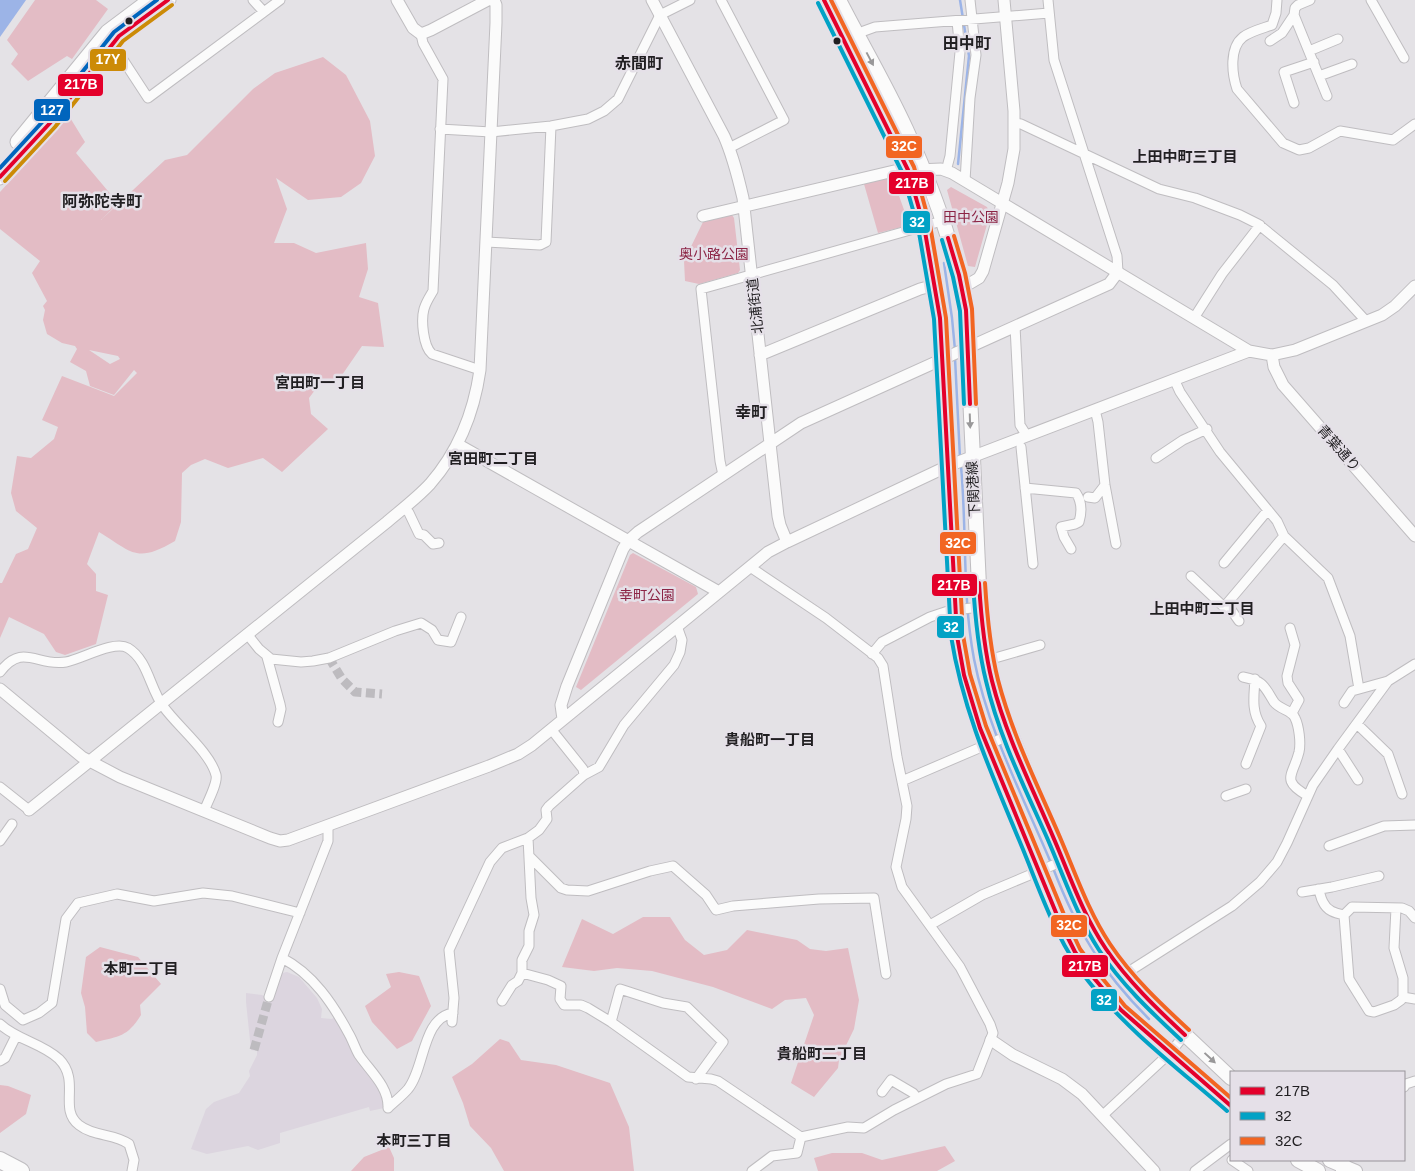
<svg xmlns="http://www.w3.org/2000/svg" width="1415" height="1171" viewBox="0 0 1415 1171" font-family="Arial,'Noto Sans JP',sans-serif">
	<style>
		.built { fill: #dcd5df }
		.green { fill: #e3bcc5; fill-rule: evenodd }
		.water { fill: #9cb4e7 }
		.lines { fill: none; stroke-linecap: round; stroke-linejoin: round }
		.stream { stroke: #9cb4e7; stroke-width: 2.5 }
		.minor-tunnel { stroke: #bdbbbf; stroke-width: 9; stroke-dasharray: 9 4.5; stroke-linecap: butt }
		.minor-casing { stroke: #bfbdc0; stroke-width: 11 }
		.tertiary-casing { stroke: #bfbdc0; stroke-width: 13 }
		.secondary-casing { stroke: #bfbdc0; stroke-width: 14 }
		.primary-casing { stroke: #bfbdc0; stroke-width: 16 }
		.trunk-casing { stroke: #bfbdc0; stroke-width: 17 }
		.motorway-casing { stroke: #bfbdc0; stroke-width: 18 }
		.minor { stroke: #fbfbfb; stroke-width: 9 }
		.tertiary { stroke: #fbfbfb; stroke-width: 11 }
		.secondary { stroke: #fbfbfb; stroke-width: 12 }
		.primary { stroke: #fbfbfb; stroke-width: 14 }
		.trunk { stroke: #fbfbfb; stroke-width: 15 }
		.motorway { stroke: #fbfbfb; stroke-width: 16 }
		.bus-1-casing { stroke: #e5e0e8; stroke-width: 8 }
		.bus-2-casing { stroke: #e5e0e8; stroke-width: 8 }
		.bus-3-casing { stroke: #e5e0e8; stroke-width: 8 }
		.bus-4-casing { stroke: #e5e0e8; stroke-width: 8 }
		.bus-5-casing { stroke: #e5e0e8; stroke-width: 8 }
		.bus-1 { stroke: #e4002b; stroke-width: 4 }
		.bus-2 { stroke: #02a2c5; stroke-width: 4 }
		.bus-3 { stroke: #f26522; stroke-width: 4 }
		.bus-4 { stroke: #cc8b07; stroke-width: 4 }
		.bus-5 { stroke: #0065bd; stroke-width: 4 }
		.oneway { fill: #999899 }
		.bus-dot { fill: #211f22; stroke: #e5e0e8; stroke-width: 2 }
		.labels { text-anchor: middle; stroke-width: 5; stroke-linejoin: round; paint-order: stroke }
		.park-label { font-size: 14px; fill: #8c2445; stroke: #e5e0e8 }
		.street-label { font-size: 14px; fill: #211f22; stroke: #e5e0e8 }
		.neighbourhood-label { font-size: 15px; font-weight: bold; fill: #211f22; stroke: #e5e0e8 }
		.quarter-label { font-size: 16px; font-weight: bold; fill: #211f22; stroke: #e5e0e8 }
		.line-badge { stroke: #e5e0e8; stroke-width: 2 }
		.badge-label { font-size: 14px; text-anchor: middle; font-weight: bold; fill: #fff }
	</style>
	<rect width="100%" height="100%" fill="#e4e2e6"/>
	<!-- built -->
	<path class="built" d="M287 972 299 977 317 998 322 1009 321 1018 332 1019 335 1016 377 1082 385 1105 384 1108 370 1111 369 1107 280 1133V1143L258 1150 248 1146 207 1154 191 1149 206 1109 214 1102 239 1093 250 1076 249 1071 257 1055V1051L251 1050 246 1002V993L262 995 273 1000 282 973Z"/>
	<!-- green -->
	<path class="green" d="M35 0H96L108 9 72 59 67 56 28 81 11 64 18 54 7 40Z
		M323 57 346 75 370 121 375 156 361 183 341 197 308 200 276 178 287 209 274 243H294L316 253 366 243 368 269 359 297 378 303 384 347 362 346 342 375 318 386 309 398 311 414 328 429 282 472 263 458 228 468 205 459 191 465 182 473 181 522 175 541C136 564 132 552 99 532L87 564 96 574V591L108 595 96 644 65 655 56 652 44 634 9 617 0 638V583H2L16 554 28 549 37 528 16 511 11 493 17 456 31 458 54 439 58 427 42 420 62 376 114 396 137 373 134 370 114 395 90 386 86 371 70 362 77 349 75 346 62 343 47 334 43 320 45 310 43 306 47 301 32 273 40 261 0 229V192L69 116 85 142 76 153 118 203 101 220 165 160 187 155 253 89 275 73ZM89 350 118 356 120 359 110 364Z
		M890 177 893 179 908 221 906 226 878 233 864 184Z
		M951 187 987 207 990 214 975 267 968 266 947 190Z
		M732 215 734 218 740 270 738 273 699 284 685 281 684 261 703 222Z
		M633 553 696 587 698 594 581 690 576 687 630 555Z
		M643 917H670L685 940 704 955 727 950 747 930 797 940 810 949 826 951 848 948 859 1000 854 1029 839 1060 838 1068 814 1097 791 1083 814 1015 806 998 785 1000 772 1009 713 987 652 971 617 968 594 971 562 967 582 919 613 934Z
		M100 947 138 957 161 984 140 1005 141 1015C127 1037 120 1036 96 1042L87 1033 85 1007 81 993 86 957Z
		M399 972 419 976 431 1006 412 1041 397 1049 372 1022 365 1006 391 987 386 974Z
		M500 1039 509 1042 521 1060 556 1065 610 1083 629 1127 634 1171H504L491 1148 470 1126 463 1103 452 1077 472 1064Z
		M0 1085 8 1086 31 1095 26 1114 0 1133Z
		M945 1146 955 1161 937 1171H818L814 1158 832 1153H862L882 1160Z
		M389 1147 394 1158V1171H351L364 1157Z"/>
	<!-- water -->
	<path class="water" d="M0 0H26L0 37Z"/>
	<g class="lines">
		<!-- stream -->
		<path class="stream" d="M958 164 969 56 960 0
			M944 263 952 318 955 350
			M955 358 960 458
			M961 466C967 530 962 596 974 659 988 731 1023 796 1051 863
			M1053 868C1077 930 1101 971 1149 1019"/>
		<!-- minor-tunnel -->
		<path class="minor-tunnel" d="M329 658 342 679 355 692 382 694
			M254 1050 269 997"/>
		<defs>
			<path id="minor" d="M253 0 264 12
				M721 0 784 120 729 148
				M1048 0 1054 60 1117 256 1118 272
				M1277 0 1276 13 1272 25C1264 28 1251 31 1243 37 1229 48 1232 74 1237 89L1283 143 1299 150 1309 148 1340 131 1393 140 1415 124
				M1310 0 1298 5 1295 8 1294 15 1327 96
				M1371 0 1404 58
				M421 34 423 43 443 79 433 291C430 296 426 302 424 309 421 320 423 346 432 354L480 370
				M853 35 875 27 1049 13
				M1270 41 1282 33 1294 15
				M111 46 118 52 148 98 280 0
				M1309 51 1338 39
				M1319 76 1352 64
				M1294 103 1284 72 1314 62
				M1014 123 1021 124 1159 189 1195 198 1240 215 1258 224 1333 285 1366 321
				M440 129 491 132 551 126 588 119 604 111 618 99 660 15 690 0
				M946 171 950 156 960 52 957 21
				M965 181 970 98 976 55 970 0
				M486 242 540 245 546 242 551 126
				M1194 318 1222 274 1260 225
				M1015 326 1020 425 1027 436
				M1174 379 1180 392 1220 452 1277 521 1284 536 1328 578 1350 636 1359 689
				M1095 410 1098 422 1105 485 1116 544
				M1021 447 1033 564
				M1156 458 1183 440 1207 429
				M723 475 720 461 701 289 942 221
				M1025 488 1076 493C1082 502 1082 512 1079 522L1075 524 1061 527 1064 537 1071 549
				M1088 497 1095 498 1105 485
				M404 507 409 513 419 534 424 535 433 544 439 543
				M1224 563 1268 510
				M1191 576 1224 607 1284 536
				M1227 604 1239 621
				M955 610 980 607
				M1290 628 1295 645 1287 676 1288 683 1299 700 1292 713
				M247 634 259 649 271 659 301 662 313 661 329 658 395 631 421 623 432 630 438 640 451 642 461 617
				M872 654 882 642 930 617 948 611
				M267 657 280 704 281 709 278 722
				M995 658 1040 645
				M0 672C23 642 37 667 66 662 82 659 114 640 128 648 148 660 150 689 163 706 177 726 210 752 216 775 218 783 207 803 204 811
				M1243 677C1264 681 1264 686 1274 702 1280 710 1292 710 1295 718 1299 726 1301 743 1299 752 1293 776 1280 780 1308 796
				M1344 703 1352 691 1388 681
				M1357 724 1388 754 1402 794
				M551 729 583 769 584 775
				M987 745 1010 735
				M1338 749 1358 780
				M1246 764 1261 726C1251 711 1254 696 1255 679
				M902 781 979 748
				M0 787 29 810
				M1226 796 1246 789
				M0 841 12 824
				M1329 846 1384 826 1415 825
				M530 857 561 888 567 890 588 891 650 871 673 866 706 895 716 910 733 906 819 899 874 898 886 974
				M1039 871 1063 861
				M1318 889C1321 894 1320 897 1323 902 1327 911 1335 913 1344 915
				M1302 892 1332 887 1379 876
				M1396 908 1394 948 1403 978V997L1401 1000 1394 1005 1374 1012 1369 1011 1349 979 1344 915 1352 907 1402 908 1409 911 1415 918
				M930 925 982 895 1032 874
				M282 958C313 974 333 1004 349 1034 353 1041 355 1048 359 1055 370 1071 389 1087 388 1108
				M522 973 548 980 561 986 560 999 564 1005H581L588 1008 611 1022 688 1077 711 1079 718 1081 801 1137 848 1127 864 1128 894 1110 946 1084 977 1074 993 1033 990 1024 960 967 902 887 896 867 906 819 907 806 897 757 883 666 878 658 826 618 750 567
				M1125 974 1232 906 1260 882 1277 862 1287 843 1313 785 1338 749 1388 681 1415 664
				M1093 977 1114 961
				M0 989 5 1005 23 1020 39 1013 52 1003 66 919 78 903 117 894 154 901 203 893 232 896 300 913
				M269 997 282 958 328 841V826
				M1403 997 1415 999
				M502 1001 512 985 518 981 522 973V960L529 946V931L534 915 531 898 528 838
				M452 1022 454 998 449 950 490 862 502 848 528 838 539 830 547 819 546 810 549 806 584 775 599 767 624 725 674 665 680 652 682 640 677 626
				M611 1022 620 989 663 1003 687 1007 723 1042 696 1079
				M0 1024C17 1040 42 1043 59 1059 81 1081 58 1109 79 1125 94 1137 114 1133 129 1144L134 1160 132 1171
				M0 1061 5 1058 16 1036
				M1404 1087 1406 1084 1415 1081
				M882 1092 891 1080 913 1093 917 1098
				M388 1108C394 1102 402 1096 408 1089 425 1068 422 1018 453 1013
				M1102 1116 1171 1052 1185 1034
				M1232 1160 1248 1171
				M752 1171 772 1156 797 1153 801 1137
				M1195 1171 1231 1144"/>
			<path id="tertiary" d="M397 0 413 28 421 34 431 30 488 0
				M652 0 724 136C733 156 738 177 743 198L778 516 780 525 787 542
				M703 216 894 171 941 169 952 173 1002 203 1249 351 1272 355 1295 350 1382 315 1395 306 1415 286
				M962 288 979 278 983 271 1008 183 1014 149V111L1004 0
				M760 355 920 289 935 285
				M1272 355 1274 367 1283 385 1415 536
				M457 444 719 592
				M0 689 82 757 120 777 270 838 280 841 288 840 489 766 518 754 532 745 768 552 787 542 948 466 1249 351
				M563 719 561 705 567 686 623 549 629 540 638 532 801 423 1109 284 1118 272
				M29 810 387 522C401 510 417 498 430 484 458 452 474 412 480 370L496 23V5L494 0
				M991 1040 1013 1055 1062 1079 1082 1094 1154 1171"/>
			<path id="secondary" d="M1344 1166 1356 1171"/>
			<path id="primary" d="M824 0 878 107 908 170 924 226 940 318 957 636 964 675 980 728 1059 920 1075 952 1093 977 1121 1010 1231 1106
				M839 0C861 43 886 85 906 129 932 186 955 248 966 310L980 607 987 660 1001 710 1077 896 1100 939 1114 961 1144 996 1231 1078
				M1298 1160 1318 1171
				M1330 1160 1344 1166 1343 1171"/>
			<path id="trunk" d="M18 142 108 32 144 5
				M0 177 50 123 119 36 168 0"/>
			<path id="motorway" d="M0 1160 21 1171"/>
		</defs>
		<!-- minor casing -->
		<use href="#minor" class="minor-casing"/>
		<!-- tertiary casing -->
		<use href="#tertiary" class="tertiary-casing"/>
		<!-- secondary casing -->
		<use href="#secondary" class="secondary-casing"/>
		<!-- primary casing -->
		<use href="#primary" class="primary-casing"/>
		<!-- trunk casing -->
		<use href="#trunk" class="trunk-casing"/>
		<!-- motorway casing -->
		<use href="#motorway" class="motorway-casing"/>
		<!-- minor -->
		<use href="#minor" class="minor"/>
		<!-- tertiary -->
		<use href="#tertiary" class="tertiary"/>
		<!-- secondary -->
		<use href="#secondary" class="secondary"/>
		<!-- primary -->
		<use href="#primary" class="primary"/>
		<!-- trunk -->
		<use href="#trunk" class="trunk"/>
		<!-- motorway -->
		<use href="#motorway" class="motorway"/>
		<defs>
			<path id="bus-1" d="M824 0 908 170 924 226 940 318 957 636 964 675 980 728 1059 920 1075 952 1093 977 1121 1010 1231 1106
				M0 177 50 123 119 36 168 0
				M948 238 959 275 966 310 970 404
				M979 583C981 616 984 649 992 681 1006 736 1032 787 1054 839 1070 876 1083 915 1106 949 1128 981 1156 1008 1185 1035"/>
			<path id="bus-2" d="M818 3 902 172 918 227 934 319 951 636C963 712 993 777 1022 847 1041 893 1057 943 1089 982 1128 1031 1180 1070 1227 1111
				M942 240 953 277 960 311 964 404
				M973 583C975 616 978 649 986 681 999 737 1025 788 1048 840 1064 877 1077 916 1099 950 1121 984 1151 1012 1181 1040"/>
			<path id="bus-3" d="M831 0 914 167 930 225 946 318 963 635 970 674 986 726 1065 917 1080 949 1098 973 1125 1006 1231 1098
				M954 236 965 273 972 309 976 404
				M985 583C987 615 990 648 998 680 1012 734 1037 784 1059 835 1075 872 1088 911 1110 944 1132 977 1161 1004 1189 1030"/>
			<path id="bus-4" d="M5 181 55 127 123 41 172 5"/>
			<path id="bus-5" d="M0 168 45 119 114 32 157 0"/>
		</defs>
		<!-- bus-1 casing -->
		<use href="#bus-1" class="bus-1-casing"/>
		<!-- bus-2 casing -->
		<use href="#bus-2" class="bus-2-casing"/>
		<!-- bus-3 casing -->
		<use href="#bus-3" class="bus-3-casing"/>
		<!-- bus-4 casing -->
		<use href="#bus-4" class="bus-4-casing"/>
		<!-- bus-5 casing -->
		<use href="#bus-5" class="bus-5-casing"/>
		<!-- bus-1 -->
		<use href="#bus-1" class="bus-1"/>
		<!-- bus-2 -->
		<use href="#bus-2" class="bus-2"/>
		<!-- bus-3 -->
		<use href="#bus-3" class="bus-3"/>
		<!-- bus-4 -->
		<use href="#bus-4" class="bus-4"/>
		<!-- bus-5 -->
		<use href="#bus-5" class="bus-5"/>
	</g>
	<!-- one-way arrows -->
	<defs><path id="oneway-solid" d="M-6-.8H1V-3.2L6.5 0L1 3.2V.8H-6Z" transform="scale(1.25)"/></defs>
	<g class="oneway">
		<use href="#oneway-solid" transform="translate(870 59) rotate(62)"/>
		<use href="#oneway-solid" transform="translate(970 421) rotate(88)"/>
		<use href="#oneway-solid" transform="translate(1210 1058) rotate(43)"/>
	</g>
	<!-- markers -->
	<g class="bus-dot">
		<circle cx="129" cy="21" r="4.5"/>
		<circle cx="837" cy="41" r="4.5"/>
	</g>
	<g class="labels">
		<!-- park labels -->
		<g class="park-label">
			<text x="971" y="222">田中公園</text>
			<text x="714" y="259">奥小路公園</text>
			<text x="647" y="600">幸町公園</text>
		</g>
		<!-- street labels -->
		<g class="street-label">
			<text transform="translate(755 306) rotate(-96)" y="5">北浦街道</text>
			<text transform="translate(1339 448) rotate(49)" y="5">青葉通り</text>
			<text transform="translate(973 489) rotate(-93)" y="5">下関港線</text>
		</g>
		<!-- neighbourhood labels -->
		<g class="neighbourhood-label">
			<text x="1185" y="162">上田中町三丁目</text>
			<text x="320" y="388">宮田町一丁目</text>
			<text x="493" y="464">宮田町二丁目</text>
			<text x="1202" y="614">上田中町二丁目</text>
			<text x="770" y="745">貴船町一丁目</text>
			<text x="141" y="974">本町二丁目</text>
			<text x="822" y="1059">貴船町二丁目</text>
			<text x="414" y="1146">本町三丁目</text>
		</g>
		<!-- quarter labels -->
		<g class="quarter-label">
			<text x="967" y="49">田中町</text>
			<text x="639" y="69">赤間町</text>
			<text x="102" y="207">阿弥陀寺町</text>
			<text x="751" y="418">幸町</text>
		</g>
	</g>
	<g class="line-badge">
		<rect x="89" y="48" width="38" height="24" rx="5" fill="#cc8b07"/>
		<rect x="57" y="73" width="47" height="24" rx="5" fill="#e4002b"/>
		<rect x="33" y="98" width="38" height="24" rx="5" fill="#0065bd"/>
		<rect x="885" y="135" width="38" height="24" rx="5" fill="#f26522"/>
		<rect x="888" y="171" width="47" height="24" rx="5" fill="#e4002b"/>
		<rect x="902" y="210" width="29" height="24" rx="5" fill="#02a2c5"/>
		<rect x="939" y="531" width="38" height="24" rx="5" fill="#f26522"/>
		<rect x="931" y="573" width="47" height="24" rx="5" fill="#e4002b"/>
		<rect x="936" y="615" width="29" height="24" rx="5" fill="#02a2c5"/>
		<rect x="1050" y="914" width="38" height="24" rx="5" fill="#f26522"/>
		<rect x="1061" y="954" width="48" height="24" rx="5" fill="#e4002b"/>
		<rect x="1090" y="988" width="28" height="24" rx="5" fill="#02a2c5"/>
	</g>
	<g class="badge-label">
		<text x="108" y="64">17Y</text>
		<text x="81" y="89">217B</text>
		<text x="52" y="115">127</text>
		<text x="904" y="151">32C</text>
		<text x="912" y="188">217B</text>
		<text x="917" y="227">32</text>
		<text x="958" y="548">32C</text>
		<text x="954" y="590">217B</text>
		<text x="951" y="632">32</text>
		<text x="1069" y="930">32C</text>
		<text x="1085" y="971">217B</text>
		<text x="1104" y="1005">32</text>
	</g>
	<!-- legend -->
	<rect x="1230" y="1071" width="175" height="90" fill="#e5e0e8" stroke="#979399"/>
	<rect x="1240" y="1087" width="25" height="8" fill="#e4002b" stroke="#979399"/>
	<text x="1275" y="1096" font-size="15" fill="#211f22">217B</text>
	<rect x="1240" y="1112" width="25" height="8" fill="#02a2c5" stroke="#979399"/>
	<text x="1275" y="1121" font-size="15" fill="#211f22">32</text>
	<rect x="1240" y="1137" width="25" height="8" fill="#f26522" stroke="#979399"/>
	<text x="1275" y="1146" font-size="15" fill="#211f22">32C</text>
</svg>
